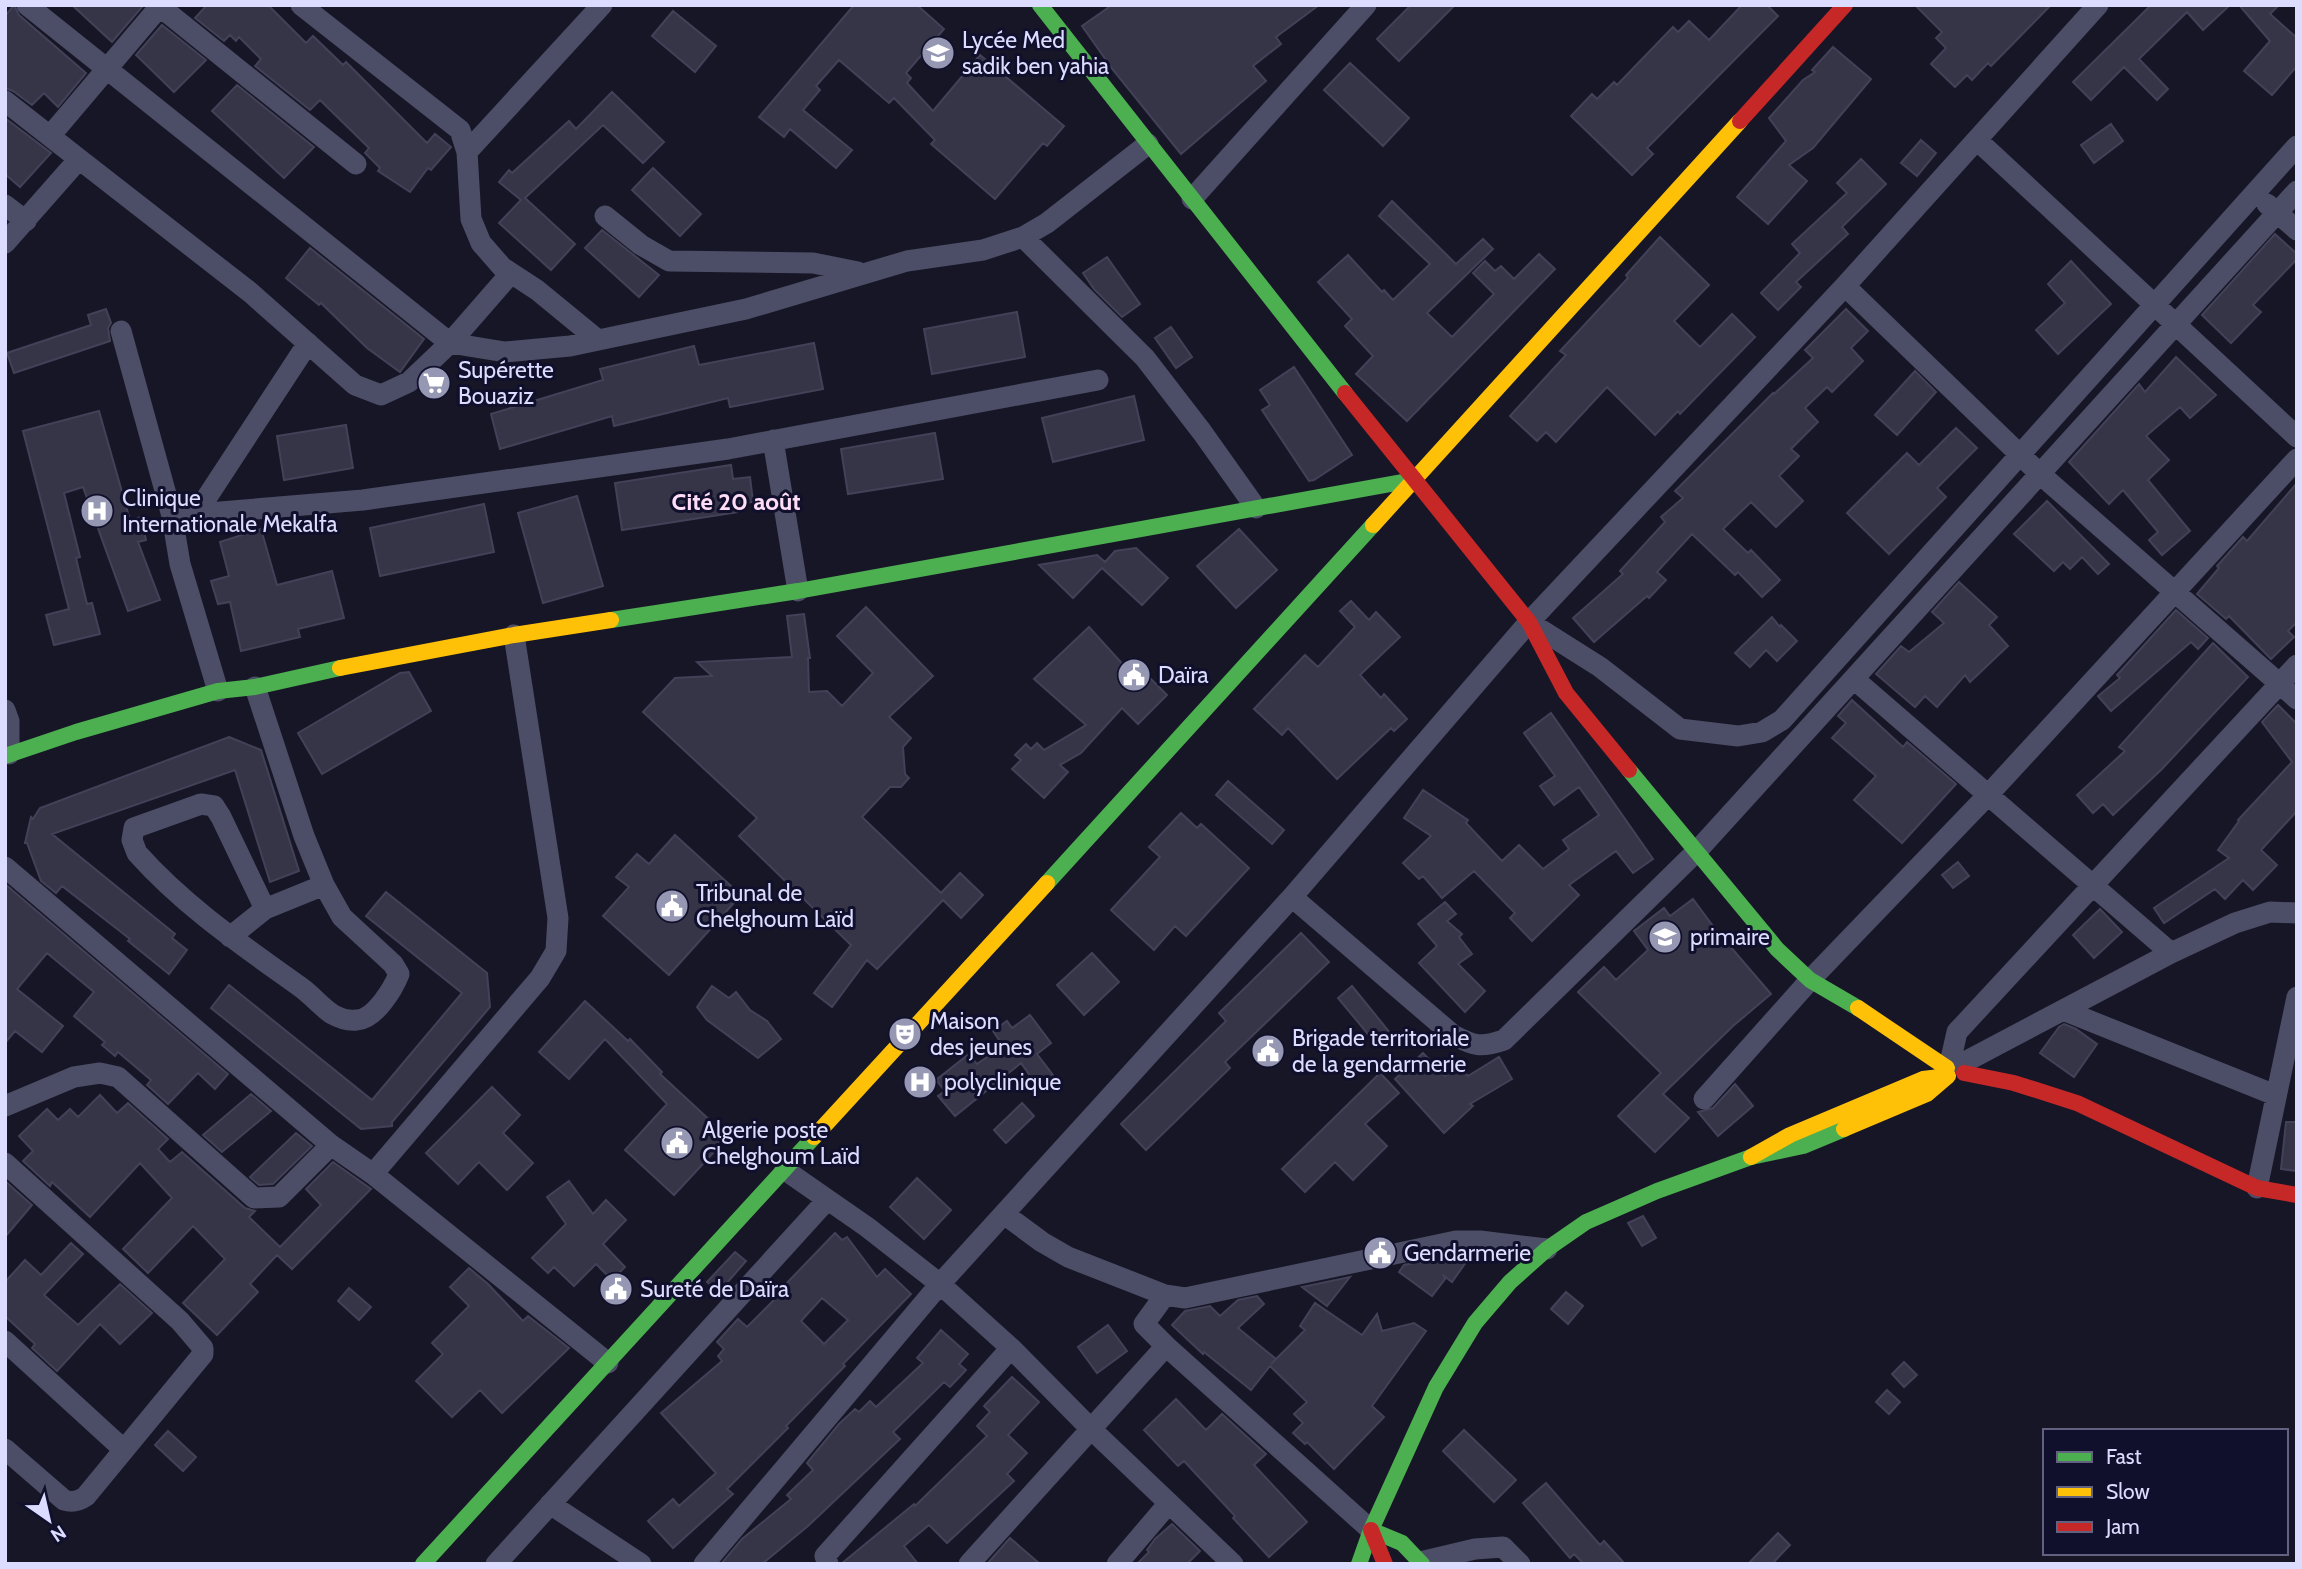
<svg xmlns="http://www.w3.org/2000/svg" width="2302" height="1569" viewBox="0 0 2302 1569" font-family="Cabin,sans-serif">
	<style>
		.building { fill: #353547; stroke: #434158; stroke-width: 2; fill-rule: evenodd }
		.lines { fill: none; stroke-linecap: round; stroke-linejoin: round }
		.street { stroke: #4c4d66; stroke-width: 21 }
		.fast { stroke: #4caf50; stroke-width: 16 }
		.slow { stroke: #ffc107; stroke-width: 16 }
		.jam { stroke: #c62828; stroke-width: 16 }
		.labels { text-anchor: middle; stroke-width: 6; stroke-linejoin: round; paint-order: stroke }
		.poi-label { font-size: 23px; fill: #dbdcff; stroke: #11102c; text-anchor: start }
		.neighbourhood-label { font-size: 24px; font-weight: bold; fill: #ffddf7; stroke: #11102c }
	</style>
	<rect width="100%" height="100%" fill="#171626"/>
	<!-- building -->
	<path class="building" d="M14 5 19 15 86 73 58 107 44 93 32 105 13 91 5 88V16Z
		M72 5H139L142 7 112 42Z
		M207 5H268L306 43 313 36 343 65 346 62 427 143 435 134 451 147 431 170 428 168 410 192 378 171 380 168 365 153 369 148 320 100 310 110 255 66 261 59 239 37 236 41 230 35 224 41 195 18Z
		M854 5H917L944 29 906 73 911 78 907 83 933 111 980 55 1064 126 1047 146 1043 143 995 199 931 144 935 140 894 98 889 103 839 60 816 86 820 90 803 110 852 150 836 168 790 129 784 137 759 117Z
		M1112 5H1319L1276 37 1281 44 1253 66 1266 81 1181 154 1113 70 1082 26Z
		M1411 5H1455L1399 61 1377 39Z
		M1742 5H1767L1778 16 1647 148 1653 154 1632 175 1571 116 1592 94 1597 99 1614 82 1617 85 1673 27 1678 32 1689 21 1709 40Z
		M1915 5H2051L1991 66 1988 63 1972 80 1967 75 1955 87 1931 64 1946 48 1936 38 1942 32Z
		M2151 5H2230L2203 30 2187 12 2139 59 2168 89 2157 100 2124 67 2091 100 2073 82Z
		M2239 5H2279L2270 14 2297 38V66L2272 95 2244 71 2270 41Z
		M673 11 716 46 695 72 652 36Z
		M162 25 206 60 174 92 136 55Z
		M1833 47 1871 79 1813 148 1789 165 1807 181 1768 224 1737 197 1786 141 1769 118 1803 80 1815 72 1812 70Z
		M1350 63 1409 118 1383 146 1324 90Z
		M237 85 314 147 284 178 212 111Z
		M612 92 664 142 643 163 603 125 525 198 575 244 551 270 499 223 521 200 499 182 509 170 512 173 569 121 576 129Z
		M5 118 51 153 20 187 5 174Z
		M2111 124 2123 141 2094 163 2081 145Z
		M1921 140 1936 153 1917 176 1901 163Z
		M1861 159 1886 184 1842 227 1848 234 1796 282 1801 287 1778 310 1761 293 1800 253 1792 244 1847 193 1837 183Z
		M653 168 701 214 680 236 632 190Z
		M1392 201 1456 264 1483 239 1493 249 1427 313 1452 337 1494 294 1473 273 1485 261 1495 271 1501 266 1514 279 1539 254 1555 269 1407 421 1356 374 1373 356 1345 326 1352 319 1318 282 1348 255 1382 292 1384 290 1393 300 1430 264 1379 216Z
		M602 230 659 275 639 297 585 248Z
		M2275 234 2297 254V259L2253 305 2261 312 2231 343 2202 315Z
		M1660 237 1709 285 1674 321 1700 347 1732 314 1755 337 1680 414 1678 411 1655 435 1607 387 1556 442 1546 432 1537 441 1510 416 1566 355 1560 351 1628 278 1626 275Z
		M310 248 424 339 400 372 367 348 321 303 319 305 286 278Z
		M1107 257 1140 304 1122 317 1094 289 1083 273Z
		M2071 261 2111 304 2058 354 2036 330 2065 303 2048 284Z
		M106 309 111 323 108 328 110 341 14 373 7 353 91 325 88 315Z
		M1846 309 1868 331 1851 348 1863 361 1832 392 1827 387 1805 408 1818 422 1791 449 1799 456 1779 476 1803 501 1776 527 1751 502 1723 529 1748 553 1751 550 1780 580 1762 597 1738 572 1735 575 1692 534 1657 572 1666 580 1649 598 1647 596 1594 642 1573 618 1623 574 1620 571 1665 522 1661 517 1683 498 1675 491 1773 393 1774 394 1813 358 1805 350Z
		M1017 312 1025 357 932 374 924 329Z
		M1171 327 1192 357 1176 368 1155 338Z
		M814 343 823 389 730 407 728 398 614 426 612 416 500 449 491 414 603 380 600 369 694 346 699 365Z
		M2176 357 2216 395 2190 418 2180 407 2146 436 2169 460 2148 480 2190 531 2162 555 2149 540 2158 532 2123 490 2109 504 2069 462 2139 384 2145 392Z
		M1294 367 1352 455 1314 480 1309 481 1262 410 1270 405 1260 390Z
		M1915 371 1936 392 1897 435 1875 415Z
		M1134 396 1144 440 1053 462 1042 418Z
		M99 411 130 520 141 517 146 540 138 542 160 600 128 611 83 487 64 493 80 557 76 558 87 604 92 603 100 634 54 645 46 615 69 609 23 431Z
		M346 425 353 468 284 480 277 436Z
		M1956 428 1977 448 1937 488 1946 497 1889 554 1847 513 1907 453 1919 465Z
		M935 433 943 479 848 494 841 449Z
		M731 465 733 479 750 477 753 502 737 504 739 512 622 530 615 483Z
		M2297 483V622L2288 631 2294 637 2271 659 2229 616 2226 619 2197 594 2219 568 2217 566 2243 537 2247 541Z
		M577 496 603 586 543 603 518 513Z
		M2047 501 2109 564 2098 574 2082 557 2070 569 2063 562 2054 571 2014 534Z
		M484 504 494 552 380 576 370 528Z
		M261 529 277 585 332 571 344 618 298 629 300 637 241 651 230 602 218 604 211 581 229 576 220 542Z
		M1239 529 1277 570 1236 608 1197 566Z
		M1136 548 1168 578 1142 605 1102 568 1073 598 1039 565 1097 555 1105 562 1115 551Z
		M1959 582 1997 617 1989 625 2008 646 1970 682 1965 675 1937 707 1925 696 1915 707 1876 674 1901 646 1909 652 1944 623 1932 612Z
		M1351 601 1369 620 1376 612 1400 637 1360 675 1381 698 1384 694 1407 719 1394 731 1391 728 1337 779 1288 728 1282 735 1254 709 1305 655 1318 667 1355 627 1340 611Z
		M866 607 933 676 889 717 911 738 903 747 905 774 909 778 901 787H890L862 817 941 893 960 873 983 895 961 918 943 900 877 969 867 960 832 1007 814 993 851 945 739 836 757 818 643 712 675 678 712 676 697 662 792 657 787 616 804 614 810 658H808L809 692 827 691 842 706 873 673 837 636Z
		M2176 610 2208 638 2198 649 2191 642 2111 711 2098 696 2120 678 2117 675Z
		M1772 617 1780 627 1781 625 1797 641 1777 661 1766 650 1750 667 1735 653Z
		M1089 627 1127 669 1131 659 1167 695 1138 724 1122 708 1081 753 1060 765 1068 772 1044 798 1012 769 1021 760 1015 755 1026 744 1031 749 1037 743 1044 750 1086 725 1034 679Z
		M2213 643 2248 677 2161 770 2113 815 2103 804 2093 813 2077 795 2125 751 2119 747Z
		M409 672 431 711 322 774 298 733 400 673Z
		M1852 700 1903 747 1907 742 1956 784 1902 843 1854 800 1876 776 1832 738 1846 723 1838 716Z
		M2278 705 2297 724V811L2261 850 2277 865 2253 890 2243 880 2225 899 2215 889 2164 923 2154 908 2229 858 2218 850 2239 821 2238 820 2292 762 2262 722Z
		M1551 713 1653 859 1633 873 1616 851 1569 885 1579 895 1532 941 1510 918 1515 913 1474 871 1442 898 1423 876 1419 879 1403 863 1431 836 1404 818 1423 790 1468 820 1466 823 1502 861 1519 845 1543 869 1569 849 1563 840 1599 815 1579 787 1554 805 1540 786 1555 776 1524 733Z
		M229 737 261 750 299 871 270 882 235 770 52 834 175 934 172 938 187 950 169 974 128 941 130 939 62 886 56 893 41 881 27 843H25L31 817 33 819 40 808Z
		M1228 781 1284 830 1272 844 1216 795Z
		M1181 813 1197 828 1201 824 1249 868 1186 936 1175 926 1154 950 1111 910 1160 857 1149 847Z
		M675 835 741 895 669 975 603 916 629 887 616 877 637 854 649 864Z
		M1958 862 1969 876 1953 888 1942 875Z
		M5 884 228 1074 215 1089 198 1073 168 1104 147 1085 151 1080 118 1052 115 1056 102 1045 105 1042 74 1016 94 992 47 953 17 989 63 1026 42 1052 15 1031 5 1043Z
		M386 892 487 973 490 1007 392 1122V1126L361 1129 211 1008 229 985 372 1100 462 993 366 916Z
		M1693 899 1716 930 1771 994 1733 1026 1663 1094 1689 1118 1655 1152 1618 1116 1661 1073 1578 992 1604 967 1616 980 1648 950 1634 931 1664 908 1670 916Z
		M1445 902 1456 914 1447 921 1462 934 1459 937 1472 954 1458 964 1485 991 1465 1012 1419 963 1437 946 1418 924Z
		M2100 909 2122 932 2094 958 2073 935Z
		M1301 933 1329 962 1225 1062 1230 1068 1146 1150 1121 1124 1226 1021 1219 1013Z
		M1092 953 1119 982 1084 1015 1057 985Z
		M712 986 729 998 736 992 750 1010 767 1021 781 1039 758 1058 707 1020 697 1007Z
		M1352 986 1391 1034 1377 1045 1338 998Z
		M585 1001 628 1041 630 1039 662 1072 660 1074 728 1137 674 1195 625 1150 667 1104 605 1039 569 1079 539 1052Z
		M1030 1015 1051 1043 1037 1054 1053 1075 1037 1086 1021 1063 955 1116 938 1096 945 1091 936 1080 969 1054 977 1064 1003 1046 993 1031 1007 1021 1012 1028Z
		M2064 1024 2076 1029 2097 1044 2074 1077 2040 1053 2059 1027Z
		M1423 1053 1445 1076 1457 1064 1468 1076 1499 1057 1512 1079 1470 1104 1473 1106 1444 1133 1395 1079Z
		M1380 1073 1399 1093 1365 1124 1387 1146 1353 1180 1335 1162 1305 1192 1282 1169Z
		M1735 1084 1753 1106 1718 1136 1698 1112 1713 1108Z
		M492 1087 520 1115 503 1133 533 1163 507 1190 479 1162 458 1184 426 1153Z
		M251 1094 271 1111 222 1152 203 1135Z
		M100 1095 117 1113 128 1103 168 1139 158 1149 170 1162 182 1152 245 1208 255 1211 249 1217 280 1247 321 1205 306 1189 333 1162 371 1189 292 1269 277 1255 250 1284 258 1292 217 1335 183 1303 225 1259 193 1226 148 1273 123 1249 172 1198 140 1163 90 1217 52 1182 50 1186 23 1161 33 1151 19 1136 47 1109 58 1120 70 1109 78 1117Z
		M1022 1103 1034 1116 1006 1143 994 1130Z
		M2286 1122H2297V1171L2281 1169Z
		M296 1133 312 1146 273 1184 259 1185 250 1177Z
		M917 1178 951 1210 924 1239 890 1207Z
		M5 1181 32 1205 5 1237Z
		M569 1181 593 1214 606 1200 626 1220 603 1244 625 1267 612 1280 596 1264 574 1286 554 1267 548 1273 532 1258 566 1224 547 1197Z
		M1643 1216 1656 1238 1642 1246 1628 1223Z
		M835 1233 842 1240 847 1237 877 1277 885 1269 911 1294 843 1364 845 1366 786 1426 788 1428 727 1489 733 1494 673 1548 648 1521 673 1499 679 1506 716 1473 661 1413 722 1361 718 1356 724 1349 717 1342 738 1319 747 1327 784 1290 782 1288ZM822 1298 848 1320 824 1344 801 1321Z
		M71 1243 83 1254 44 1295 78 1325 120 1284 152 1313 120 1344 100 1324 57 1371 32 1348 35 1344 5 1316V1282L25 1260 41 1275Z
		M735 1252 746 1261 719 1292 707 1282Z
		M1457 1254 1471 1255 1452 1282 1444 1276 1445 1279 1432 1296 1399 1272 1404 1265 1439 1258 1440 1263 1445 1257Z
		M469 1268 488 1284 523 1321 528 1316 569 1348 502 1413 480 1390 452 1417 416 1381 443 1354 432 1343 469 1306 450 1287Z
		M1350 1277 1327 1306 1302 1287Z
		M349 1288 371 1307 359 1320 338 1301Z
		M1566 1292 1583 1306 1568 1324 1551 1309Z
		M1257 1296 1264 1304 1238 1328 1276 1359 1271 1364 1305 1330 1300 1326 1315 1303 1362 1335 1377 1314 1382 1331 1414 1323 1426 1331 1372 1406 1384 1417 1334 1469 1307 1442 1305 1444 1293 1433 1303 1423 1294 1414 1307 1402 1270 1366 1251 1390 1204 1352 1203 1354 1172 1325 1185 1311 1210 1306 1220 1316 1238 1300Z
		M1108 1325 1127 1351 1097 1373 1078 1347Z
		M941 1330 968 1354 959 1364 966 1370 950 1387 944 1382 893 1432 900 1439 808 1526 762 1564H721L742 1539 791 1499 787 1495 813 1470 807 1463 839 1424 855 1409 859 1412 870 1401 876 1407 923 1363 917 1358Z
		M1904 1362 1917 1375 1904 1387 1892 1374Z
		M1012 1377 1039 1402 1008 1435 1027 1453 1007 1474 1014 1481 947 1543 929 1525 904 1546 918 1564H841L914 1504 915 1506 987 1436 977 1426 990 1412 984 1406Z
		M1887 1390 1900 1402 1889 1414 1876 1402Z
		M1176 1399 1206 1430 1222 1414 1266 1454 1254 1465 1307 1522 1269 1557 1233 1518 1235 1516 1184 1461 1178 1466 1144 1430Z
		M1464 1430 1516 1480 1494 1502 1443 1451Z
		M168 1431 196 1457 183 1471 155 1445Z
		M1546 1483 1600 1545 1604 1541 1625 1564H1580L1582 1562 1574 1554 1570 1558 1523 1503Z
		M1172 1524 1200 1551 1187 1564H1137L1149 1552 1147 1550 1155 1539Z
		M1778 1533 1790 1545 1772 1564H1748Z
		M1010 1538 1040 1564H987Z"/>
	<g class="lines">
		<!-- street -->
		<path class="street" d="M27 5 450 343 505 352 570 346 746 309 907 261 983 250 1023 237 1047 223 1148 144
			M158 5 356 164
			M301 5 460 130 467 152 471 219 481 243 502 267 537 290 598 340
			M5 101 79 159
			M50 136 161 5
			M1977 140 2297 437
			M467 152 602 5
			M1192 199 1366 5
			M2267 204 2297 230
			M5 205 26 221
			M605 216 641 245 669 261 813 263 858 272
			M1023 237 1145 358 1202 432 1256 508
			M5 243 79 159 251 293 355 385 381 395 409 382 450 343 511 273
			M1845 286 2040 474 2297 699
			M121 331 172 516
			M773 440 798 591
			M196 514 308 343
			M1532 624 1600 667 1680 729 1738 736 1762 732 1782 720 2297 146
			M514 635 558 918 556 951 540 978 373 1174 608 1363
			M1854 679 2171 953
			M218 691 180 564 172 516 363 500 728 449 1098 380
			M5 710 9 721V754
			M5 867 331 1145 373 1174
			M1292 897 1453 1035C1474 1046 1481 1048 1504 1040L1697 851 2297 191
			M265 909 221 817 214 806 201 804 134 828 132 840 137 853C184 906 242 945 299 986 311 994 320 1006 332 1014 339 1018 349 1021 357 1020 375 1019 393 989 399 974L393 964 342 917 324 885
			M230 937 265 909 324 885 304 836 255 687
			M2063 1010 2275 1095
			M1950 1063 1957 1032 2297 665
			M1961 1064 2171 953 2235 923 2270 912 2297 913
			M1704 1099 1810 980 1988 795 2297 459
			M5 1106 74 1077 100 1073 118 1077 254 1198 279 1197 331 1145
			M5 1163 180 1321 203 1348V1354L86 1496C79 1501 73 1503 64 1500L5 1449
			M785 1170 867 1227 940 1284 1011 1348 1090 1428 1233 1564
			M2257 1188 2297 997
			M1004 1214 1042 1242 1068 1257 1165 1295 1185 1298 1456 1241H1480L1547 1249
			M5 1341 123 1449
			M1166 1346 1371 1530
			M550 1504 641 1564
			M1420 1562 1475 1549 1503 1547 1520 1564
			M496 1564 827 1200
			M704 1564 940 1284 1292 897 1529 622 1845 286 2098 5
			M828 1564 825 1556 1011 1348
			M969 1564 1166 1346 1144 1324 1165 1295
			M1117 1564 1169 1503"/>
		<!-- fast -->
		<path class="fast" d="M1040 5 1345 393
			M611 620 798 591 1413 480
			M5 756 76 732 218 691 255 687 340 668
			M1629 770 1777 949 1810 980 1858 1008
			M1047 883 1373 525
			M1371 1530 1402 1543 1422 1564
			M423 1564 814 1137
			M1359 1564 1371 1530 1436 1387 1475 1323 1510 1282 1547 1249 1586 1222 1657 1191 1751 1157 1803 1146 1844 1129"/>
		<!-- slow -->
		<path class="slow" d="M1373 525 1740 121
			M340 668 514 635 611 620
			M1858 1008 1947 1068
			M814 1137 1047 883
			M1751 1157 1790 1135 1923 1079 1948 1076 1927 1094 1844 1129"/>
		<!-- jam -->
		<path class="jam" d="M1740 121 1845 5
			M1345 393 1529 622 1566 693 1629 770
			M1964 1073 2014 1083 2077 1103 2257 1188 2297 1195
			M1371 1530 1385 1564"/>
	</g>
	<!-- icons -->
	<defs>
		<symbol id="school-disc" viewBox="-11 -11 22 22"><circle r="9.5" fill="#9697b3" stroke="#11102c"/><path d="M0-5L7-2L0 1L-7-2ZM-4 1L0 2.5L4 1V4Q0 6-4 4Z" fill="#fff"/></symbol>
		<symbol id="supermarket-disc" viewBox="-11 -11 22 22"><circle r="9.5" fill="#9697b3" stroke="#11102c"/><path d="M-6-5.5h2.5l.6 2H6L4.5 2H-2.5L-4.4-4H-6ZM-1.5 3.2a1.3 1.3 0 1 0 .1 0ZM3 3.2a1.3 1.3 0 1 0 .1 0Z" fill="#fff"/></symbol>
		<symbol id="hospital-disc" viewBox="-11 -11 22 22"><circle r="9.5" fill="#9697b3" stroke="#11102c"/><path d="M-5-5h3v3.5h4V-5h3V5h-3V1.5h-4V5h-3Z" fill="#fff"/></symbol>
		<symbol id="civic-disc" viewBox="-11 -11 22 22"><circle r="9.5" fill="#9697b3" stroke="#11102c"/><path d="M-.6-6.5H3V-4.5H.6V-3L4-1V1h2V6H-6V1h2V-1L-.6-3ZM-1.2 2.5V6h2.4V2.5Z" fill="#fff"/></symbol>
		<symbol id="theatre-disc" viewBox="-11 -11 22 22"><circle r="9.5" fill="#9697b3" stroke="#11102c"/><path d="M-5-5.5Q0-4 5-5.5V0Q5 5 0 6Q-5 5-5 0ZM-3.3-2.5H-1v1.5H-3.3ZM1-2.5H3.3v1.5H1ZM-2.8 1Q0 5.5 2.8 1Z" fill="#fff"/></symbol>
	</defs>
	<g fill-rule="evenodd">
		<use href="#school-disc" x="919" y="34" width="38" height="38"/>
		<use href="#supermarket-disc" x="415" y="364" width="38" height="38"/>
		<use href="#hospital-disc" x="78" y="492" width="38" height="38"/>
		<use href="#civic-disc" x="1115" y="656" width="38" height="38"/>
		<use href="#civic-disc" x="653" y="887" width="38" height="38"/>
		<use href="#school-disc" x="1646" y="918" width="38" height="38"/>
		<use href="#theatre-disc" x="886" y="1015" width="38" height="38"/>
		<use href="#civic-disc" x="1249" y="1032" width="38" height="38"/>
		<use href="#hospital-disc" x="901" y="1063" width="38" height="38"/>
		<use href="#civic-disc" x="658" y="1124" width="38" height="38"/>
		<use href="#civic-disc" x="1361" y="1234" width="38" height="38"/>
		<use href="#civic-disc" x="597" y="1270" width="38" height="38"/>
	</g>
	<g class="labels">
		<!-- poi labels -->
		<g class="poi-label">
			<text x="962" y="48">Lycée Med<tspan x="962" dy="26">sadik ben yahia</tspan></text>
			<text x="458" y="378">Supérette<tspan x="458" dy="26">Bouaziz</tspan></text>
			<text x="122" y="506">Clinique<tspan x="122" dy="26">Internationale Mekalfa</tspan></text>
			<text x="1158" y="683">Daïra</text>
			<text x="696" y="901">Tribunal de<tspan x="696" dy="26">Chelghoum Laïd</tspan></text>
			<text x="1690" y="945">primaire</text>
			<text x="930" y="1029">Maison<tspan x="930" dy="26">des jeunes</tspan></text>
			<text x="1292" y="1046">Brigade territoriale<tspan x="1292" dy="26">de la gendarmerie</tspan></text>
			<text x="944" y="1090">polyclinique</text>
			<text x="702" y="1138">Algerie poste<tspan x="702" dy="26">Chelghoum Laïd</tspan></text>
			<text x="1404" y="1261">Gendarmerie</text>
			<text x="640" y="1297">Sureté de Daïra</text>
		</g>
		<!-- neighbourhood labels -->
		<g class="neighbourhood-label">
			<text x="736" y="510">Cité 20 août</text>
		</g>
	</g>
	<!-- border -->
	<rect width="2302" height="1569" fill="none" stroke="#dbdcff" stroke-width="14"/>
	<!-- legend -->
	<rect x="2043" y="1429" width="245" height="126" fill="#11102c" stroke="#626280" stroke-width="2"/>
	<rect x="2057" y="1452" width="35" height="10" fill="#4caf50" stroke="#626280" stroke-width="2"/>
	<text x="2106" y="1464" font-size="21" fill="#dbdcff">Fast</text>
	<rect x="2057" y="1487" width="35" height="10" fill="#ffc107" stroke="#626280" stroke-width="2"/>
	<text x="2106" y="1499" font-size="21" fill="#dbdcff">Slow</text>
	<rect x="2057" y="1522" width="35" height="10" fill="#c62828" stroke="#626280" stroke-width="2"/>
	<text x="2106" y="1534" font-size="21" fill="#dbdcff">Jam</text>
	<!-- north arrow -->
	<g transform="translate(49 1520) rotate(146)" stroke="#11102c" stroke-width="5" paint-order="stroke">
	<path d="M0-5L12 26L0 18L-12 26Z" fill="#dbdcff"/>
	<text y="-10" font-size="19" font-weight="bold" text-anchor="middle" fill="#dbdcff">N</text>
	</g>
</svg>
